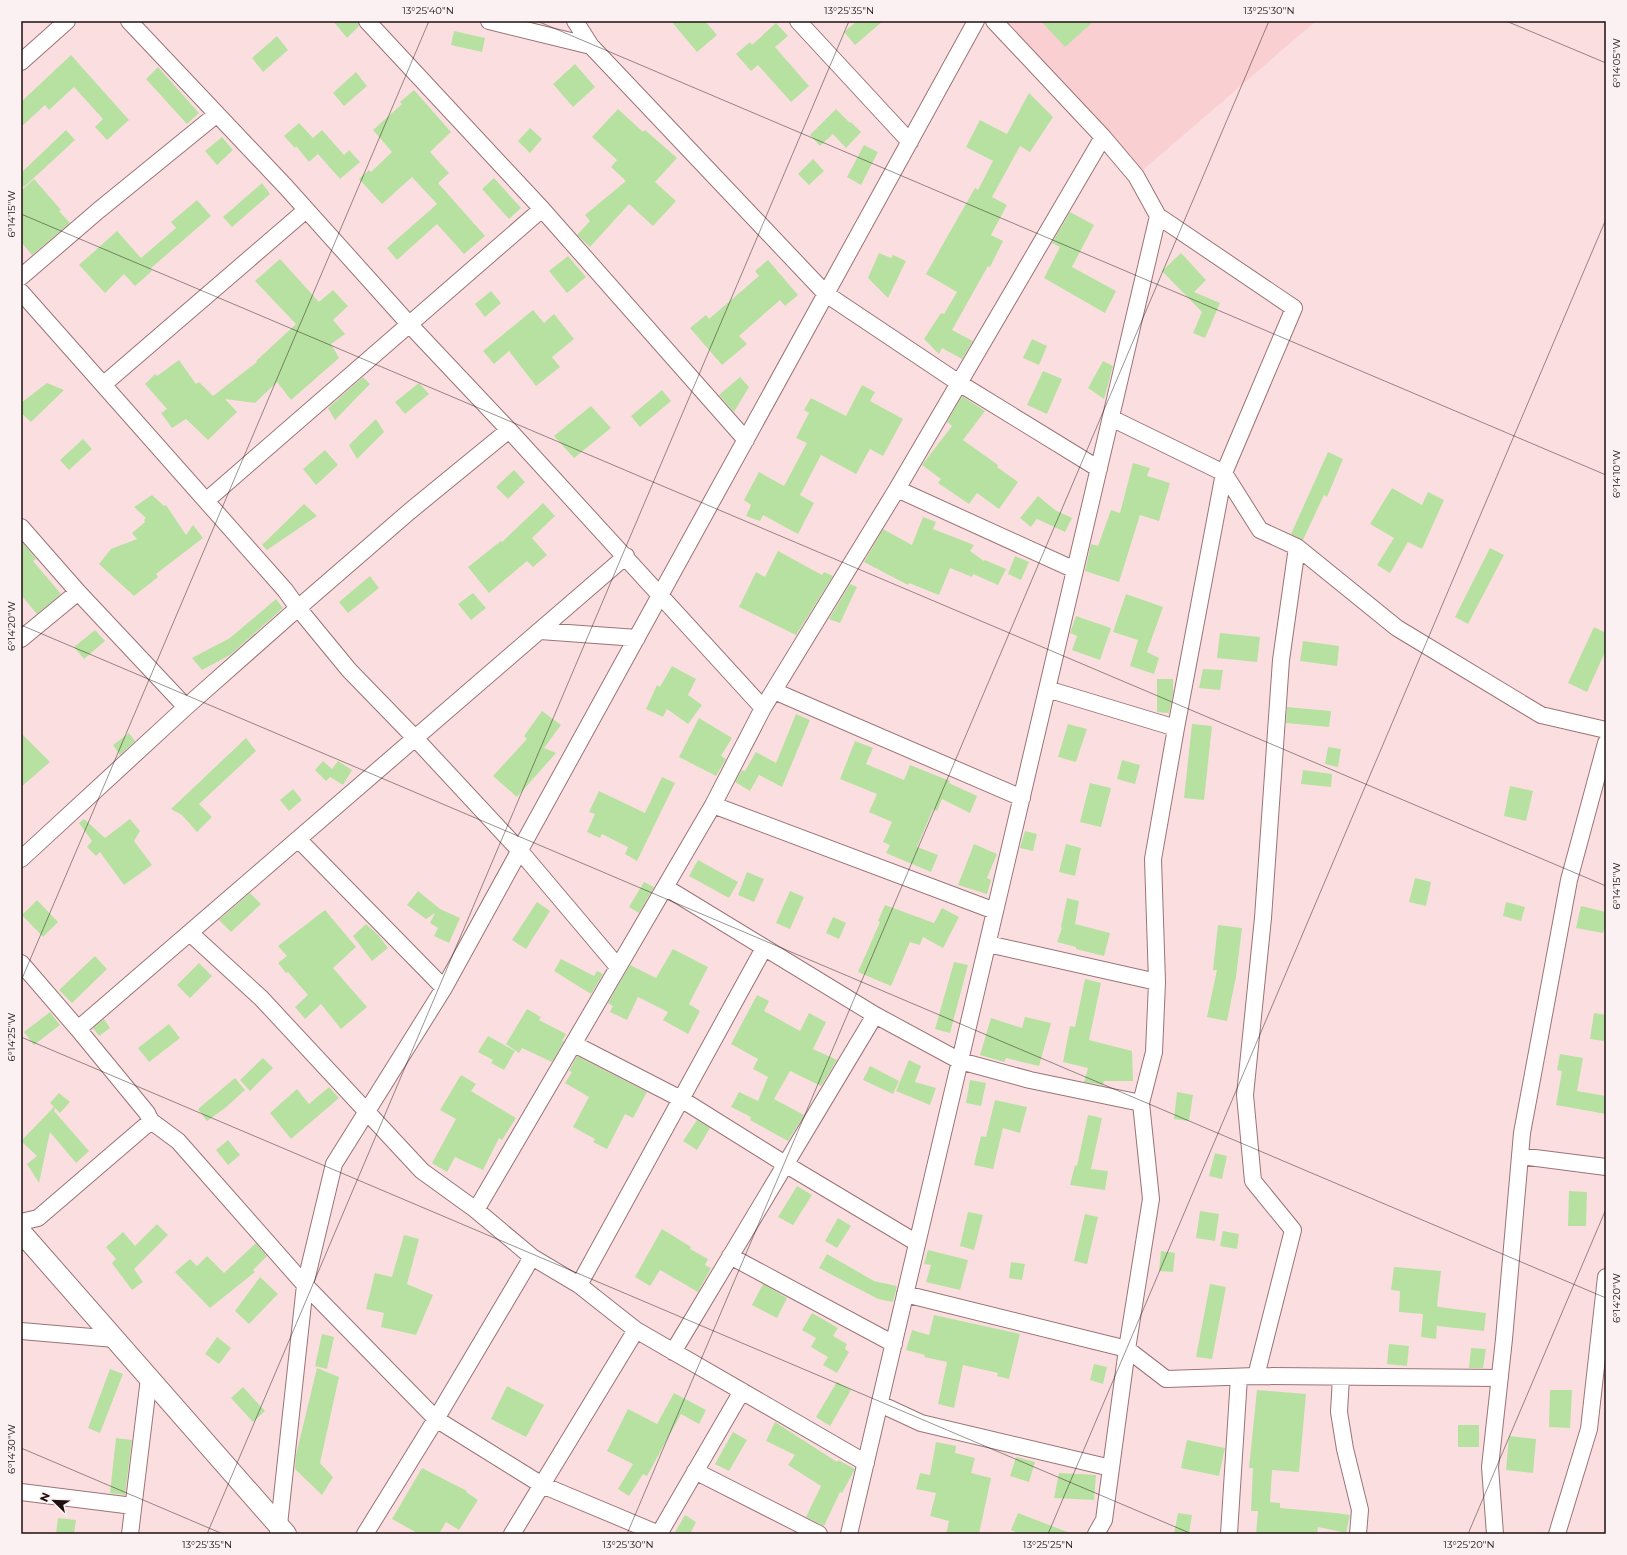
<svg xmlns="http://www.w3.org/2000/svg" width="1627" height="1555" viewBox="0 0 1627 1555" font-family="Montserrat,sans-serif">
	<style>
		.built { fill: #facfd1 }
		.building { fill: #b7e1a1 }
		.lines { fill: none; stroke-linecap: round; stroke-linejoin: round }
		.minor-casing { stroke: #9c7376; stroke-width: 18 }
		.tertiary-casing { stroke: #9c7376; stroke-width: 22 }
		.minor { stroke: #fff; stroke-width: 16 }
		.tertiary { stroke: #fff; stroke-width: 20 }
		.ticks { fill: none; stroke: #1e0f10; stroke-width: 1; stroke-opacity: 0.45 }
		.neatline { fill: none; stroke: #1e0f10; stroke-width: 1.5 }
		.ticks-label { font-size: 10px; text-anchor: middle; fill: #1e0f10 }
	</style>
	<rect width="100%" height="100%" fill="#fbdfe0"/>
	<!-- built -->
	<path class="built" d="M994 21H1316L1136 176Z"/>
	<!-- building -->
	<path class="building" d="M333 21H358L359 26 347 38Z
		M671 21H705L717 35 697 52Z
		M857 21H883L855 45 844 32Z
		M1041 21H1094L1065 47Z
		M776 23 788 36 775 47 809 86 791 102 758 65 751 71 736 54 750 42 752 45Z
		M454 31 485 38 482 52 451 45Z
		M277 36 288 50 263 72 252 58Z
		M71 55 129 120 107 140 95 127 103 119 74 87 49 110 45 105 21 127V102Z
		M575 64 595 87 573 107 553 84Z
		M158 67 199 113 187 124 146 79Z
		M356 72 367 86 344 106 333 93Z
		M414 90 451 132 430 152 449 173 438 183 485 236 464 254 437 224 397 260 387 248 437 204 412 177 382 204 359 179 369 170 371 172 392 152 373 130 402 104 400 102Z
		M1029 93 1053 117 1030 152 1020 146 992 197 1007 205 991 235 1003 241 990 267 988 266 952 330 973 341 962 359 942 348 939 354 924 339 941 313 944 314 957 292 926 274 975 188 978 190 993 161 966 147 980 120 1007 134Z
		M618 109 643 132 645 130 677 158 655 182 676 201 653 226 629 204 590 247 577 235 590 221 585 215 626 181 611 167 617 160 592 137Z
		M836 109 850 123 851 122 861 132 846 148 833 134 820 146 810 135Z
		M299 123 313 138 322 130 344 155 349 150 360 162 340 179 318 154 309 162 296 146 295 148 284 136Z
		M530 128 542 139 530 153 518 141Z
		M66 130 75 140 24 187 21 184V173Z
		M222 137 233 150 217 165 205 151Z
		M864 145 878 152 861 185 847 177Z
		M813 159 824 171 809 185 798 174Z
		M494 178 521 208 509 219 482 189Z
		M34 179 61 210 59 211 70 223 32 255 21 242V191Z
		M262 183 270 194 232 227 223 217Z
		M197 200 211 216 150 269 152 271 135 286 124 274 105 293 79 265 117 231 141 258 176 228 171 222Z
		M1070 212 1094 225 1072 267 1116 291 1105 313 1044 278 1060 247 1052 243Z
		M879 253 891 258 893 255 906 261 888 298 868 278Z
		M1181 253 1206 280 1194 292 1220 303 1205 338 1193 333 1202 312 1162 271Z
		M568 256 586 277 567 293 549 271Z
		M280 259 319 302 333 290 348 306 333 320 345 334 331 344 339 358 291 400 277 382 255 403 225 399 237 412 208 440 186 419 172 428 161 413 167 409 145 384 155 374 157 376 179 360 196 384 199 382 213 396 257 362 256 361 296 324 255 281Z
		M768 260 798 295 785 306 780 300 739 336 747 344 722 365 690 328 706 315 709 319 759 276 755 271Z
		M491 291 501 303 485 317 475 304Z
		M533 310 544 323 554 314 574 339 552 357 560 367 536 386 509 351 494 364 483 351Z
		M1032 339 1047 346 1039 365 1023 358Z
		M1103 361 1113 366 1104 399 1088 388Z
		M1043 371 1062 379 1047 414 1027 405Z
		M363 377 370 384 335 420 328 408Z
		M740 377 749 387 734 412 719 395Z
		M47 383 64 390 31 422 21 413V403Z
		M419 383 429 394 405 414 395 402Z
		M862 385 875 392 870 401 903 419 883 456 870 449 856 474 821 455 800 495 814 503 798 534 763 515 760 521 746 516 751 505 744 500 759 472 784 486 807 443 796 438 809 413 804 410 811 398 846 416Z
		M662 390 671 401 640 427 631 416Z
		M962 396 985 411 963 440 998 465 997 467 1018 482 999 509 977 493 969 504 938 483 941 479 922 465 952 426 947 422Z
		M591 406 611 428 574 458 554 436Z
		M376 419 384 432 357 459 349 445Z
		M83 439 92 449 69 470 60 460Z
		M325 450 338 465 316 485 303 469Z
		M1328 452 1343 459 1327 497 1324 495 1303 540 1291 534Z
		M1133 463 1150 468 1147 476 1170 483 1159 521 1140 515 1119 582 1085 571 1091 544 1098 546 1111 510 1120 513Z
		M514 470 525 482 508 499 496 487Z
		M1392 488 1422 505 1428 492 1444 500 1422 549 1408 542 1390 573 1377 565 1394 538 1370 524Z
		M152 495 164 506 166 505 186 535 193 525 203 538 156 574 158 577 134 596 99 564 111 549 137 539 132 533 145 522 144 520 146 518 134 507Z
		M1038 496 1055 510 1072 518 1065 532 1037 519 1031 527 1020 518Z
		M543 503 555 516 532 538 547 555 533 567 527 561 489 593 468 567 501 541 502 542Z
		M304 504 317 516 267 550 262 545Z
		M923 517 936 522 933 529 974 545 970 551 984 561 985 560 1006 569 998 585 973 574 972 577 950 568 939 595 909 583 908 585 864 562 883 529 912 545Z
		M21 541 36 559 33 561 61 594 37 614 21 595Z
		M1490 548 1504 555 1468 624 1455 617Z
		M778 551 822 575 824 572 833 576 796 635 739 607 756 572 765 577Z
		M1015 556 1029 562 1021 580 1008 574Z
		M370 576 379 588 348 613 339 602Z
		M850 584 857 587 840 623 829 619Z
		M473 593 486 608 471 620 458 604Z
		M1126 594 1163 607 1147 652 1159 658 1154 674 1130 666 1138 640 1113 632Z
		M276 599 283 608 230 655 202 670 192 658 230 638Z
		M1076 616 1111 628 1100 660 1072 650 1077 636 1070 633Z
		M1594 627 1606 633V650L1587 692 1568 683Z
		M95 630 105 641 84 659 74 647Z
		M1220 633 1260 637 1257 662 1217 658Z
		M1303 641 1339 646 1337 666 1300 661Z
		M672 666 696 679 688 695 702 705 688 724 667 709 663 717 646 709 657 685 660 687Z
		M1203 669 1223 670 1220 690 1199 688Z
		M1157 679H1173V694L1169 713 1157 712Z
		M1287 707 1331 711 1329 727 1286 723Z
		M542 711 561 725 544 748 556 753 517 797 493 776 527 739 524 736Z
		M796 714 810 720 782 787 759 775 750 791 735 782 742 770 745 771 756 752 776 763Z
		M699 718 732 738 721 756 726 759 716 776 679 757Z
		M1068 724 1087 729 1076 762 1058 757Z
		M1192 724 1212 726 1204 800 1184 798Z
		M21 733 50 762 21 787Z
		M129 733 135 741 120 755 113 745Z
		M246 738 256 751 199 804 212 817 197 832 182 815 171 809Z
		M855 741 873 748 866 764 904 780 910 765 950 781 949 783 977 796 970 813 942 799 937 811 933 809 917 847 938 855 931 872 886 853 890 845 883 842 892 822 869 812 877 794 840 779Z
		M1328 747 1341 749 1338 767 1325 764Z
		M1122 760 1140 765 1135 784 1117 779Z
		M323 761 332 769 338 761 352 770 343 785 330 777 326 781 315 770Z
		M1303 770 1332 774 1331 787 1301 784Z
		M662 777 675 783 637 861 625 854 628 847 602 834 600 838 587 832 595 814 589 812 599 791 645 813Z
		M1090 783 1111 788 1101 827 1080 822Z
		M1510 786 1533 791 1526 821 1504 816Z
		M293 789 302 800 289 811 280 800Z
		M84 819 105 838 130 819 140 831 134 841 152 865 124 885 100 852 96 856 87 847 92 841 79 823Z
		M1025 831 1037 834 1033 851 1020 848Z
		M974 844 997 854 987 878 991 880 987 894 958 885Z
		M1066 844 1081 848 1075 876 1059 872Z
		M698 860 738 882 729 898 689 876Z
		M747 872 764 879 754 902 738 895Z
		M1415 878 1431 882 1426 906 1409 902Z
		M644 882 654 887 639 913 629 907Z
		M418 891 440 909 460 918 449 943 434 936 438 928 430 923 435 913 426 919 407 905Z
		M790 891 804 897 790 929 776 923Z
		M250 893 261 904 231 932 219 920Z
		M1067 898 1079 901 1075 924 1110 933 1104 956 1076 949V947L1057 942 1062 928 1061 927Z
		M37 900 58 922 43 937 22 915Z
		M537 902 550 911 526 949 512 940Z
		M1506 902 1525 907 1521 921 1503 916Z
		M885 905 934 923 942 908 959 917 943 948 923 937 920 945 910 942 891 986 858 972 880 922 878 921Z
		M1581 906 1606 912V922L1603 933 1576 928Z
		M325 910 356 947 333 968 367 1007 341 1029 321 1004 305 1019 295 1007 308 995 288 972 286 973 278 963 287 956 278 946Z
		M833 917 846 923 839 939 826 933Z
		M366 924 378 935 388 948 372 961 353 936Z
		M1218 925 1242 928 1236 977 1227 1021 1207 1017 1217 970H1213Z
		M673 949 708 967 689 1004 700 1011 688 1034 663 1020 668 1012 638 997 627 1020 610 1012 613 1006 608 1003 630 965 656 978Z
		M95 956 107 969 72 1003 59 990Z
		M561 959 594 976 597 971 603 974 591 994 554 971Z
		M954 962 968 965 950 1033 935 1029Z
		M199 963 212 976 190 998 177 985Z
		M1085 979 1101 983 1089 1040 1132 1051 1133 1081H1104L1103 1085 1084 1082 1088 1068 1063 1062 1070 1026 1075 1027Z
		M757 995 769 1001 764 1011 800 1031 809 1013 826 1022 813 1049 837 1060 821 1086 790 1071 774 1099 804 1115 788 1141 750 1120 751 1117 731 1107 739 1092 758 1101 768 1077 753 1069 758 1059 731 1044Z
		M527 1009 541 1017 539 1020 566 1034 562 1041H564L552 1062 522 1048 519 1053 506 1044Z
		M50 1012 60 1025 34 1045 24 1032Z
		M1594 1013 1606 1015 1604 1041 1590 1039Z
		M1025 1017 1051 1023 1039 1066 1006 1058 1004 1062 980 1055 991 1018 1022 1028Z
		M104 1019 110 1028 99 1036 93 1028Z
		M169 1024 180 1038 149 1062 138 1048Z
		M488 1036 515 1051 504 1070 491 1063 493 1060 478 1052Z
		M1560 1054 1583 1058 1577 1091 1606 1096V1114L1556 1105 1562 1071 1557 1070Z
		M577 1056 647 1092 633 1118 625 1114 607 1149 593 1142 595 1139 573 1127 589 1097 565 1083 572 1072 569 1071Z
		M263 1058 273 1068 250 1091 240 1080Z
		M909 1060 921 1066 915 1082 936 1088 930 1105 896 1091Z
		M870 1066 899 1081 893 1094 863 1080Z
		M461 1075 476 1084 471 1091 516 1118 502 1140 499 1138 483 1170 455 1157 447 1172 432 1163 456 1119 440 1110Z
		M235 1078 245 1090 225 1108 207 1121 198 1109Z
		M970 1080 986 1083 981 1106 966 1103Z
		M329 1087 339 1098 291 1139 270 1113 297 1089 309 1104Z
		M1177 1092 1193 1095 1189 1121 1174 1119Z
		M59 1093 70 1102 60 1113 55 1108 54 1111 89 1151 76 1163 50 1132 39 1183 27 1164 37 1156 21 1141 54 1107 50 1103Z
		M995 1100 1027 1107 1020 1133 1003 1128 993 1169 974 1165 981 1136 986 1137Z
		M1088 1115 1102 1118 1091 1169 1108 1171 1105 1190 1070 1185 1075 1165 1077 1166Z
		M697 1120 710 1128 697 1150 683 1141Z
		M228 1140 240 1155 228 1165 216 1150Z
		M1215 1153 1227 1156 1222 1179 1209 1176Z
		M797 1186 812 1195 793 1225 778 1217Z
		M1569 1191 1587 1192 1586 1226H1568Z
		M1200 1211 1219 1214 1215 1241 1196 1238Z
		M968 1212 983 1215 974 1250 960 1246Z
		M1085 1214 1098 1217 1087 1264 1074 1261Z
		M838 1218 851 1226 837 1248 825 1241Z
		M157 1224 168 1235 134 1269 143 1282 132 1290 112 1263 116 1259 106 1247 123 1232 135 1246Z
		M662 1229 691 1247 690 1249 708 1259 705 1265 711 1268 698 1292 660 1270 650 1286 635 1277Z
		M1223 1231 1239 1234 1237 1249 1220 1246Z
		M404 1235 419 1239 407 1284 433 1295 416 1335 381 1327 384 1313 366 1309 375 1273 392 1277Z
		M256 1243 267 1256 253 1270 255 1272 210 1308 175 1272 190 1259 197 1266 207 1256 224 1273Z
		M928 1250 968 1260 960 1290 926 1282 931 1265 924 1264Z
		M1161 1251 1175 1253 1173 1272 1159 1271Z
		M827 1254 874 1281 897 1286 893 1302 878 1299 819 1268Z
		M1011 1262 1025 1264 1022 1280 1009 1278Z
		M1394 1267 1441 1271 1437 1306 1439 1307 1486 1313 1484 1331 1437 1326 1436 1339 1421 1337 1423 1314 1399 1312 1400 1291 1391 1290Z
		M260 1277 278 1294 249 1324 235 1311Z
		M763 1284 787 1298 777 1318 752 1305Z
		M1210 1284 1226 1287 1212 1359 1196 1357Z
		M812 1313 838 1328 833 1336 847 1344 845 1349 849 1352 837 1373 823 1365 828 1357 811 1347 816 1338 802 1330Z
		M934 1315 1020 1334 1009 1379 997 1376 998 1373 963 1365 954 1408 938 1404 947 1362 924 1357 925 1355 906 1350 912 1330 929 1335Z
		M322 1334 334 1337 327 1369 315 1366Z
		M217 1337 231 1348 219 1364 205 1354Z
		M1389 1344 1409 1346 1407 1366 1387 1364Z
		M1471 1348 1486 1349 1483 1368H1469Z
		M1094 1364 1107 1367 1103 1384 1090 1380Z
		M317 1368 339 1377 320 1463 333 1477 322 1495 295 1469 296 1455Z
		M110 1369 123 1374 100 1433 88 1428Z
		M837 1382 851 1390 830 1426 816 1417Z
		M507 1386 544 1405 526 1437 491 1419Z
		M243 1387 265 1411 253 1422 231 1398Z
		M1257 1390 1306 1394 1299 1472 1272 1470 1270 1502 1280 1503V1508L1336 1513 1350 1515 1346 1533 1318 1527 1317 1534H1256L1258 1511H1251L1253 1468H1249Z
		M1550 1390H1572L1570 1428 1549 1427Z
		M674 1393 706 1410 699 1424 681 1414 647 1476 643 1474 629 1496 618 1489 633 1464 607 1451 628 1409 657 1424Z
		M775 1422 837 1462 838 1460 855 1469 842 1493 840 1492 824 1526 806 1517 821 1486 788 1465 795 1455 766 1441Z
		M1458 1425H1479V1447H1458Z
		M733 1432 747 1440 729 1471 715 1464Z
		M1509 1436 1536 1439 1533 1473 1506 1470Z
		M116 1438 132 1440 125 1495 110 1493Z
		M1187 1440 1225 1448 1219 1476 1181 1468Z
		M936 1442 956 1446 955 1453 975 1458 971 1473 991 1478 979 1534H946L949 1521 930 1516 936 1493 916 1489 920 1473 930 1475Z
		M1016 1457 1035 1462 1029 1482 1010 1476Z
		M422 1468 467 1491 466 1492 478 1500 459 1530 446 1522 439 1534H419L392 1519Z
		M1059 1473 1096 1475 1094 1500 1054 1498Z
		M1018 1513 1070 1533V1534H1020L1011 1530Z
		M1178 1513 1192 1515 1189 1534H1174Z
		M685 1515 696 1522 690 1534H674Z
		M58 1518 76 1520 74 1534H56Z"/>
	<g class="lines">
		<defs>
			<path id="minor" d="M129 21 286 187 409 324 509 430 763 708
				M367 21 542 209 746 440
				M489 21 591 46
				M575 21 591 46 826 294 959 383 1099 469
				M798 21 910 142
				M994 21 1103 137 1136 176 1158 216 1294 308 1224 473 1176 728 1153 859 1157 982 1154 1052 1141 1103 1151 1199 1127 1349 1104 1520 1096 1534
				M21 62 67 21
				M21 277 99 210 217 114
				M21 292 285 590 298 608 349 670 415 738 520 851 618 967
				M104 384 306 210
				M1111 418 1224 473 1260 530 1297 547 1397 628 1541 715 1606 730
				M897 489 1075 570
				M207 500 542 209
				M21 527 78 592 186 707
				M540 631 637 638
				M21 639 78 592
				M1047 689 1176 728
				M774 691 1022 798
				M713 805 995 911
				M298 839 444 988
				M21 859 186 707 298 608 410 511 509 430
				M665 887 875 1015 960 1061 1030 1080 1141 1103
				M190 933 261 998 422 1171 476 1210 532 1257 579 1285 636 1330 866 1463
				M988 944 1157 982
				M21 963 78 1029 147 1113 151 1121 178 1141 305 1285 436 1419 542 1485 659 1534
				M78 1029 626 556
				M574 1044 681 1099 785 1164 917 1243
				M1520 1156 1606 1167
				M476 1210 713 805 763 708 897 489 1103 137
				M21 1222 38 1218 151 1121
				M730 1256 894 1344
				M579 1285 764 948
				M905 1294 1127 1349 1166 1379 1256 1376 1500 1378
				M21 1331 115 1339
				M673 1352 875 1015
				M1256 1376 1293 1230 1253 1181 1245 1095 1263 918 1281 660 1297 547
				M1341 1377 1339 1412 1345 1449 1360 1510 1358 1534
				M880 1404 921 1423 1111 1468
				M695 1471 819 1534
				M21 1492 133 1506
				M130 1534 149 1378
				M278 1534 305 1285 334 1164 444 988 976 21
				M365 1534 436 1419 532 1257
				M512 1534 636 1330
				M659 1534 742 1391
				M849 1534 1158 216
				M1229 1534 1239 1377
				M1495 1534 1490 1467 1504 1339 1522 1133 1569 880 1606 743
				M1557 1534 1589 1429 1606 1277"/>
			<path id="tertiary" d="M21 1232 286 1534"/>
		</defs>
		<!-- minor casing -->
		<use href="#minor" class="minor-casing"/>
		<!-- tertiary casing -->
		<use href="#tertiary" class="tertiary-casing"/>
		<!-- minor -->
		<use href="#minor" class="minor"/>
		<!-- tertiary -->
		<use href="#tertiary" class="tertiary"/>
	</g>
	<!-- ticks -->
	<path class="ticks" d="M537 21 1606 475M1506 21 1606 63M21 214 1606 886M21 625 1606 1298M21 981 429 21M21 1037 1192 1534M21 1448 223 1534M207 1534 849 21M627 1534 1269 21M1048 1534 1606 219M1468 1534 1606 1209"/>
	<!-- border -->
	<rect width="1627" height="1555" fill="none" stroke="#fbf1f2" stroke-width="44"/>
	<!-- north arrow -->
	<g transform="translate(54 1501) rotate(293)" stroke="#fbf1f2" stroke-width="3" paint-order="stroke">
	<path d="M0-3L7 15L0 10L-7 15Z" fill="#1e0f10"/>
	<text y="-6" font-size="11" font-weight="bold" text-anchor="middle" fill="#1e0f10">N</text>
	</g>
	<rect x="22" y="22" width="1583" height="1511" class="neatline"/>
	<g class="ticks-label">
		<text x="428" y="14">13°25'40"N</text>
		<text x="849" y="14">13°25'35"N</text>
		<text x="1269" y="14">13°25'30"N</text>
		<text transform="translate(1616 63) rotate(-90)" y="4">6°14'05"W</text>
		<text transform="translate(11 214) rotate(-90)" y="4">6°14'15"W</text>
		<text transform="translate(1616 474) rotate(-90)" y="4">6°14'10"W</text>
		<text transform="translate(11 626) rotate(-90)" y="4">6°14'20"W</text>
		<text transform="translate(1616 886) rotate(-90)" y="4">6°14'15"W</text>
		<text transform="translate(11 1037) rotate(-90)" y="4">6°14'25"W</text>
		<text transform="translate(1616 1298) rotate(-90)" y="4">6°14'20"W</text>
		<text transform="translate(11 1449) rotate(-90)" y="4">6°14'30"W</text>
		<text x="207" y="1548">13°25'35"N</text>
		<text x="628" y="1548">13°25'30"N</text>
		<text x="1048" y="1548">13°25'25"N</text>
		<text x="1469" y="1548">13°25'20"N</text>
	</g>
</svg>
